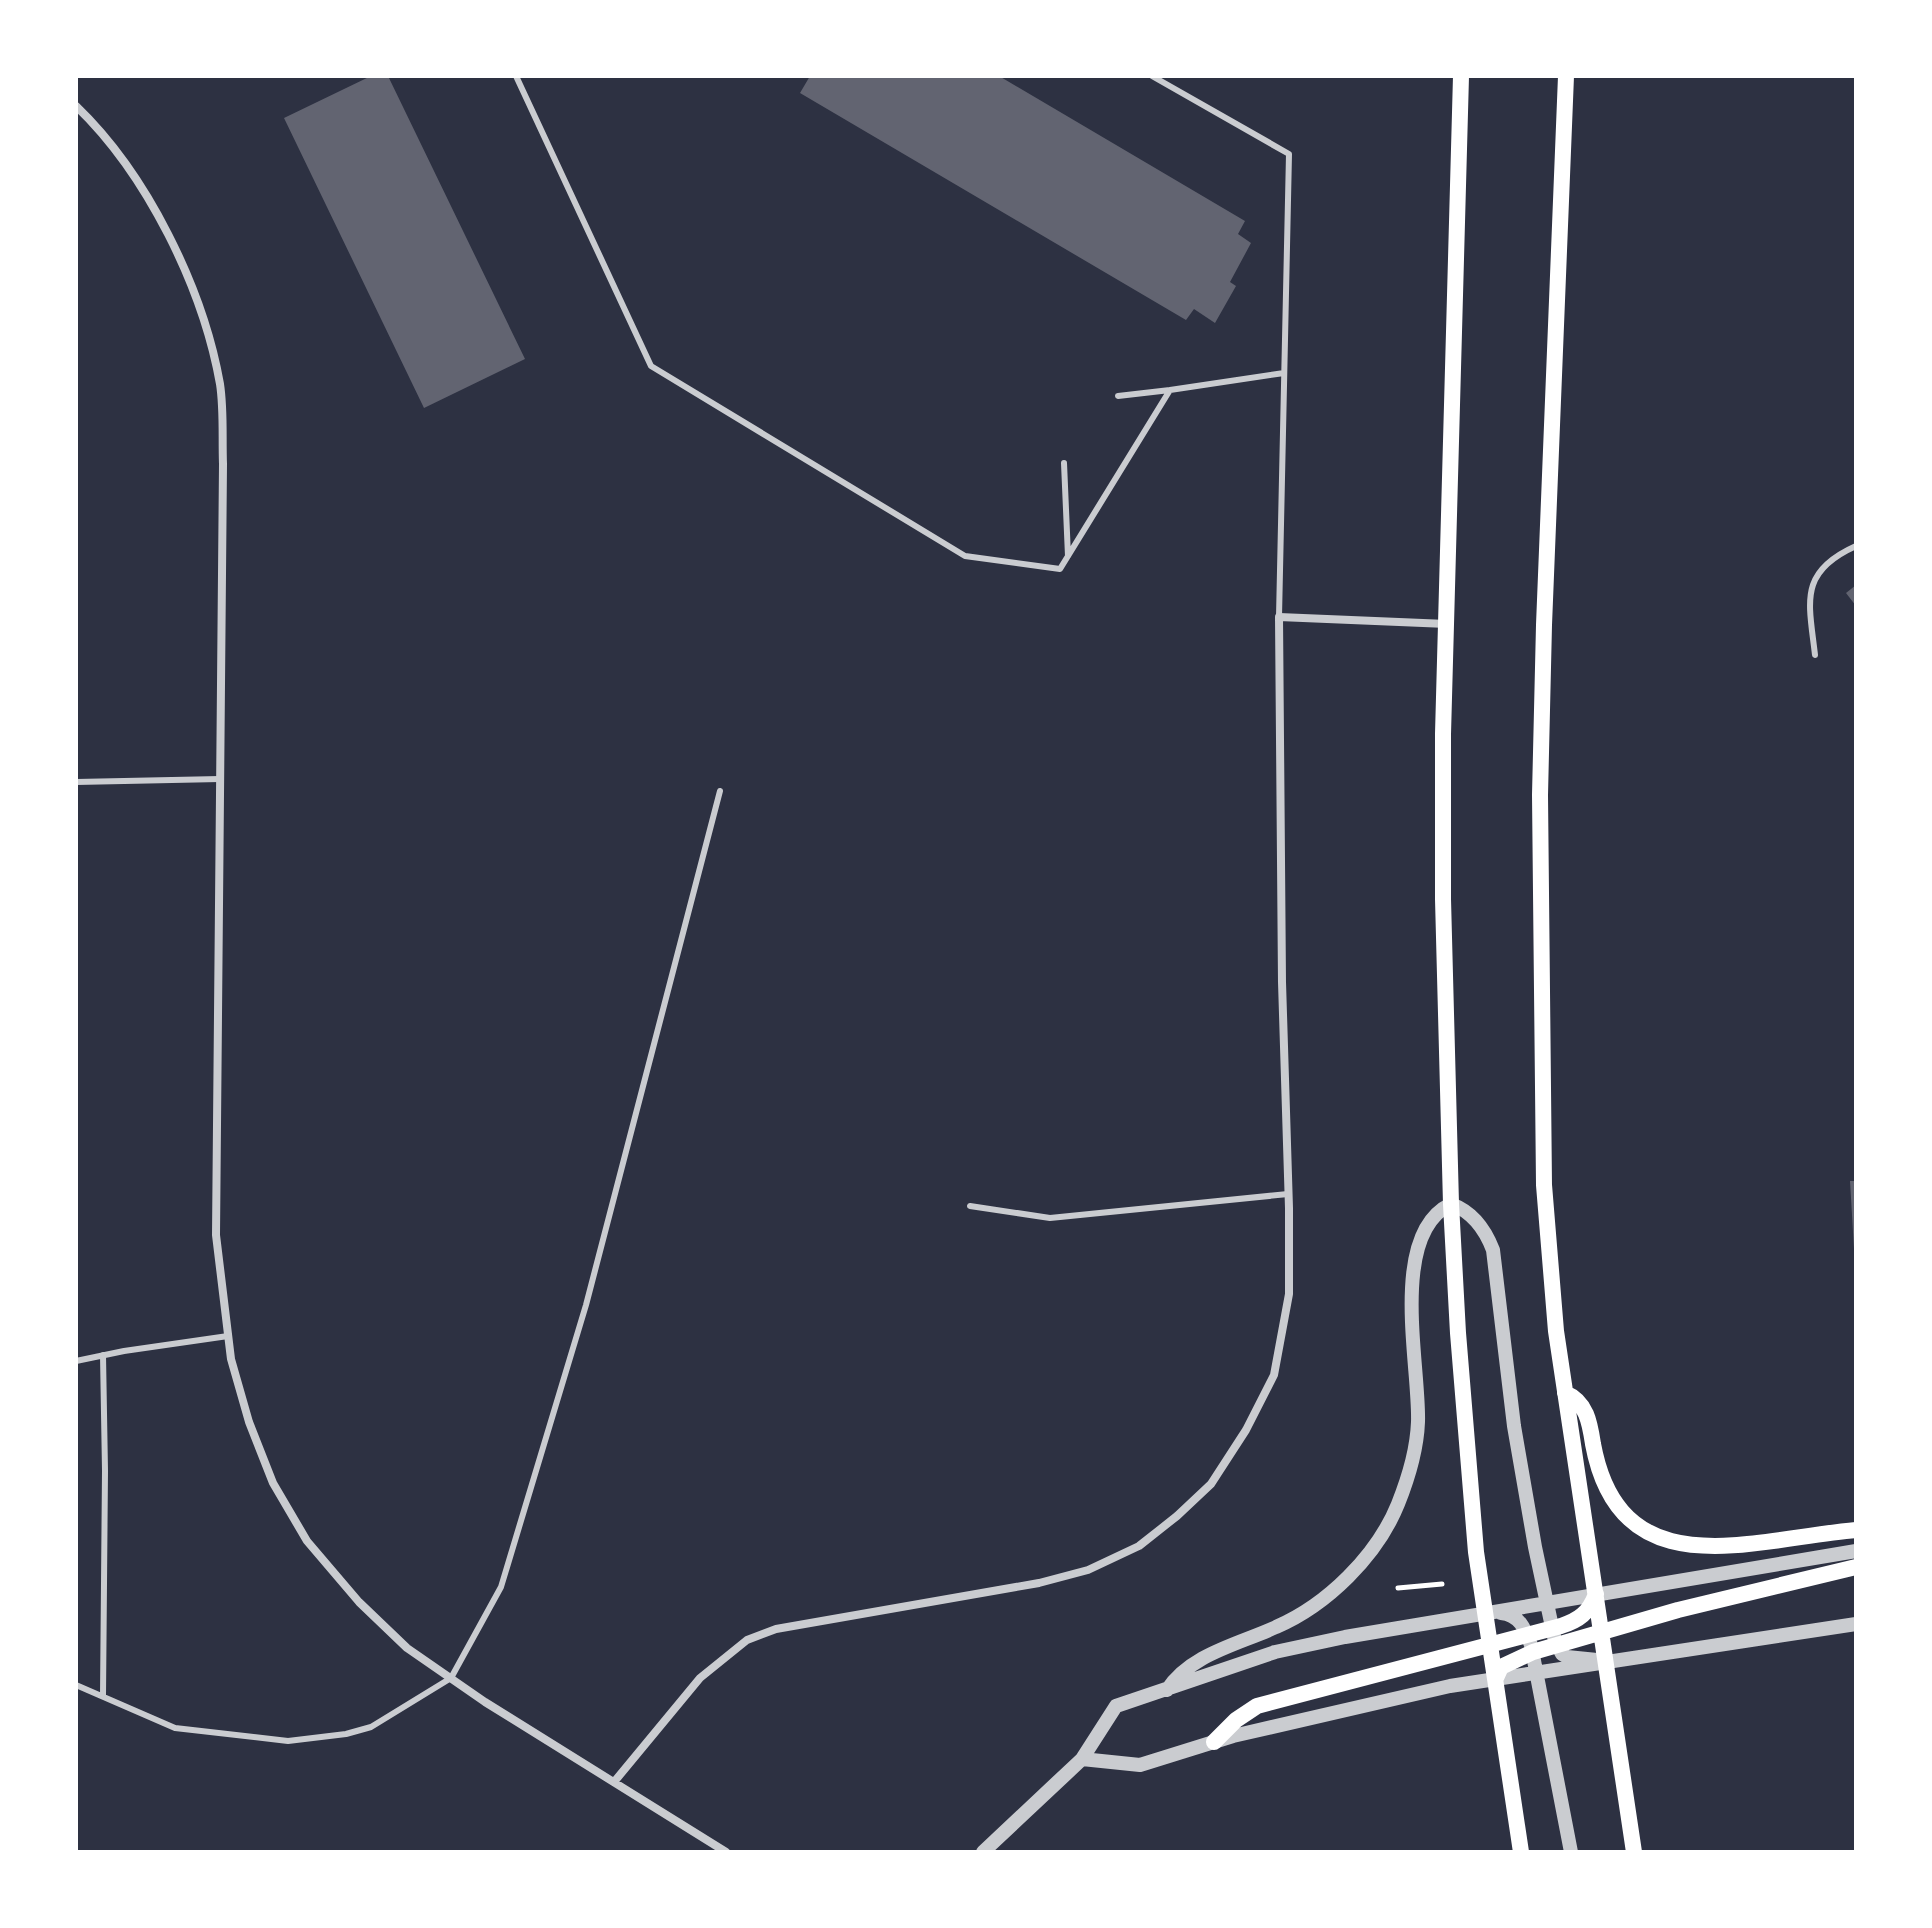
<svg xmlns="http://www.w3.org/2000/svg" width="1932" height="1928" viewBox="0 0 1932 1928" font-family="'Golos Text',sans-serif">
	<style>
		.building { fill: #626471 }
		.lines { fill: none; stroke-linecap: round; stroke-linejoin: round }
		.path { stroke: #fff; stroke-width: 5 }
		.service { stroke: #caccd0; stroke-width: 6 }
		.minor { stroke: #caccd0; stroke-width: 8 }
		.tertiary { stroke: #caccd0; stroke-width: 14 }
		.secondary { stroke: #fff; stroke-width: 16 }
	</style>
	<rect width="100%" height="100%" fill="#2d3142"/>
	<!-- building -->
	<path class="building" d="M371 76H388L525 359 424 408 284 118Z
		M810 76H999L1245 221 1238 234 1251 243 1230 282 1236 286 1215 323 1194 309 1186 320 800 93Z
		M1856 585V606L1846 593Z
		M1850 1181H1856V1249H1854Z"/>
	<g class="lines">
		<!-- path -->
		<path class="path" d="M1398 1588 1442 1584"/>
		<!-- service -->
		<path class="service" d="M516 76 651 366 965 556 1060 569 1170 390 1284 373
			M1152 76 1289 154 1279 617
			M1118 396 1170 390
			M1064 463 1068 556
			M1815 655C1809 602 1798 572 1856 546
			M76 782 220 779
			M970 1206 1050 1218 1288 1194
			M76 1361 124 1351 228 1336
			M76 1685 175 1728 288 1741 346 1734 371 1727 451 1678 501 1587 586 1305 720 791
			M103 1696 105 1471 103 1355"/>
		<!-- minor -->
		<path class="minor" d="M76 106C147 174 203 288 220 384 224 410 222 438 223 464L216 1235 231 1359 249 1422 273 1483 307 1541 359 1602 407 1648 485 1702 726 1852
			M614 1782 700 1678 747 1640 776 1629 1039 1583 1088 1570 1139 1546 1177 1516 1211 1484 1246 1430 1274 1375 1289 1294V1208L1282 982 1279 617 1447 624"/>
		<!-- tertiary -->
		<path class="tertiary" d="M1501 1613C1520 1615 1525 1629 1531 1645L1571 1852
			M1167 1690C1190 1654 1239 1644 1276 1627 1327 1605 1377 1556 1398 1504 1408 1479 1417 1449 1418 1422 1420 1366 1388 1234 1451 1204 1473 1212 1485 1229 1493 1250L1514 1426 1535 1547 1555 1641 1562 1654 1567 1657 1607 1661
			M1082 1759 1140 1765 1233 1736 1450 1686 1856 1624
			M983 1852 1082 1759 1116 1706 1275 1652 1345 1637 1856 1551"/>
		<!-- secondary -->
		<path class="secondary" d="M1461 76 1443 734V899L1451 1204 1458 1333 1476 1552 1521 1852
			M1566 76 1544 625 1540 795 1544 1185 1556 1331 1634 1852
			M1565 1393C1587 1402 1590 1424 1593 1444 1620 1590 1752 1539 1856 1530
			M1496 1678 1501 1667 1533 1652 1678 1610 1856 1567
			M1214 1742 1236 1720 1257 1706 1561 1626C1579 1620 1589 1613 1596 1594"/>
	</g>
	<!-- border -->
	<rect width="1932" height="1928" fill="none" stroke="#ffffff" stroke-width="156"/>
</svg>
